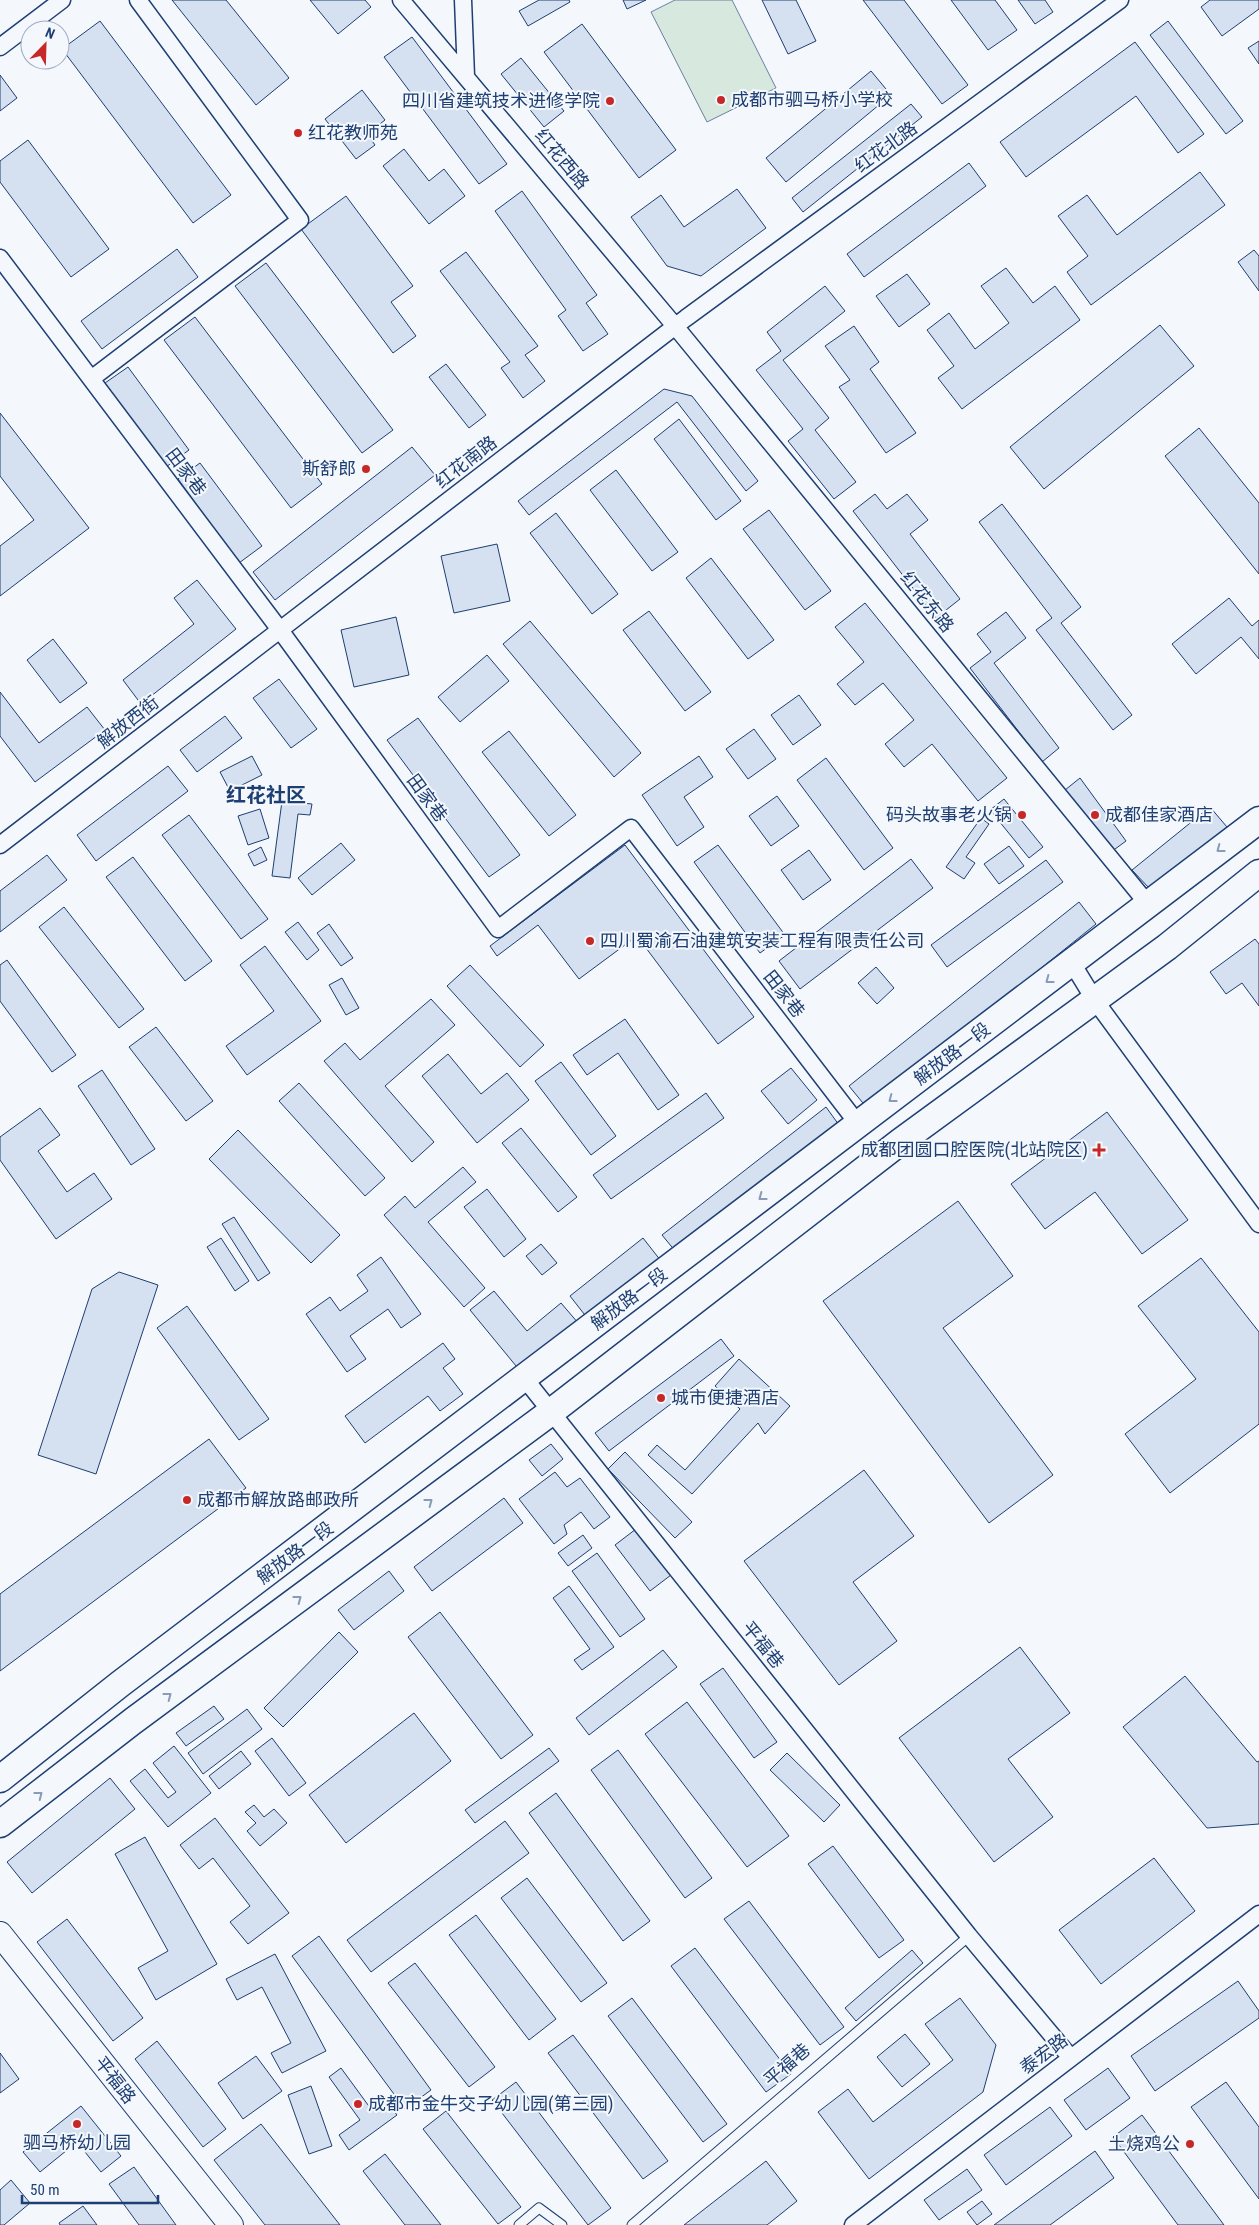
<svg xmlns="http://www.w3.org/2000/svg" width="1259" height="2225" viewBox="0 0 1259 2225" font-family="'Roboto Condensed','Noto Sans SC',sans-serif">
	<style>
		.green { fill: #d7e8df; stroke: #687fa3 }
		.building { fill: #d5e0f0; stroke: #1d3f73 }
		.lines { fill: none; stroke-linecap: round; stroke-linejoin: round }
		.lane-casing { stroke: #1d3f73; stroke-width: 11 }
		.street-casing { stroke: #1d3f73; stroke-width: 19 }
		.secondary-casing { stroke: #1d3f73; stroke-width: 26 }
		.primary-casing { stroke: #1d3f73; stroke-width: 29 }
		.lane { stroke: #f4f7fb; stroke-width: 9 }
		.street { stroke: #f4f7fb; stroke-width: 16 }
		.secondary { stroke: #f4f7fb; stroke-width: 24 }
		.primary { stroke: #f4f7fb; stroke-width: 26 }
		.oneway { stroke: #889bb7 }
		.poi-dot { fill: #c62828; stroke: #f4f7fb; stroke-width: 2 }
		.labels { text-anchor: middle; stroke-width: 4; stroke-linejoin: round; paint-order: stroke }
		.poi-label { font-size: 18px; fill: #1d3f73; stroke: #f4f7fb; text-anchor: start }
		.street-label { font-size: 18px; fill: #1d3f73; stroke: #f4f7fb }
		.quarter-label { font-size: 20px; font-weight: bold; fill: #1d3f73; stroke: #f4f7fb }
	</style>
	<rect width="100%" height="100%" fill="#f4f7fb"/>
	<!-- green -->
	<path class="green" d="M675 0H732L776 88 707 122 651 12Z"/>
	<!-- building -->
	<path class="building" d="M172 0H226L289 78 256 105Z
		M310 0H365L371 7 338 34Z
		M539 0H569L570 2 528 26 519 11Z
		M623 0H646L627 9Z
		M762 0H796L816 41 788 54Z
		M863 0H904L968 85 942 104Z
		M951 0H995L1017 30 988 50Z
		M1018 0H1045L1053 12 1035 24Z
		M1210 0H1259V9L1222 36 1201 7Z
		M100 21 231 195 193 223 62 49Z
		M1168 21 1243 121 1226 134 1150 35Z
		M582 24 676 150 639 178 544 52Z
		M412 37 507 164 479 184 384 57Z
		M1259 41V64L1248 48Z
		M1135 42 1204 134 1178 153 1136 96 1026 177 1000 142Z
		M521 58 564 111 544 127 501 74Z
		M871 71 891 95 786 182 766 158Z
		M0 75 17 98 0 111Z
		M362 90 385 120 367 134 375 145 356 159 325 119Z
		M911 104 922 117 803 212 792 198Z
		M28 140 109 249 71 277 0 182V161Z
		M404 149 429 181 444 169 465 196 429 224 383 166Z
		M969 163 986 186 864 277 847 254Z
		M1200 172 1225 205 1091 305 1067 272 1088 256 1058 216 1087 195 1117 235Z
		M737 189 766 228 701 276 667 266 631 217 661 195 684 227Z
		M522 191 597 295 586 303 608 334 583 351 558 316 566 310 495 211Z
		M346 196 413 286 391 302 416 336 393 353 301 229Z
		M177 249 198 277 102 349 81 321Z
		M1254 250 1259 256V291L1238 262Z
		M466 252 538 346 525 355 545 381 523 398 501 368 510 362 440 271Z
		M266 263 393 430 362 453 235 286Z
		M1006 268 1033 303 1055 286 1080 320 962 409 938 378 954 366 927 330 949 313 975 349 1009 323 981 286Z
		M907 274 930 304 899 327 876 296Z
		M825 286 845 311 783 360 829 418 815 430 856 482 834 499 788 441 803 429 756 370 781 351 767 332Z
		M195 317 322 484 291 508 164 340Z
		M1160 325 1194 366 1044 489 1010 447Z
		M854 326 879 362 870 369 916 433 886 453 839 387 850 380 825 346Z
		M446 364 486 415 469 428 429 377Z
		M128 367 189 450 166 467 105 383Z
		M664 389 692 396 758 481 746 491 677 402 529 515 518 501Z
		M0 413 89 528 0 596V546L34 520 0 476Z
		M679 419 741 501 716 520 654 439Z
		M1199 428 1259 503V574L1165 456Z
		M412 447 435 475 275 600 253 572Z
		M200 463 262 546 239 563 178 479Z
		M616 470 678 552 652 571 590 490Z
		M875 494 887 509 907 494 928 520 910 534 960 599 936 618 853 511Z
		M1002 504 1081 607 1061 623 1132 715 1113 730 1036 630 1052 618 979 522Z
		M769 510 831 591 805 610 743 529Z
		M556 513 618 594 592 614 530 533Z
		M497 544 510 601 454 613 441 556Z
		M711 558 774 640 748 659 686 578Z
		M197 580 236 629 141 704 123 680 194 624 174 598Z
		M1229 598 1252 626 1259 620V659L1241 637 1196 674 1172 644Z
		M865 603 1007 778 978 801 932 744 904 767 885 744 914 720 883 683 855 705 837 684 864 662 835 627Z
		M649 611 711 692 685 711 623 630Z
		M1006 612 1026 638 994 663 1059 748 1042 762 970 668 991 652 977 634Z
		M396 617 409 675 354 687 341 630Z
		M530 621 641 753 614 777 503 644Z
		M53 639 87 683 60 703 27 660Z
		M487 655 509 681 460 722 438 697Z
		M279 679 317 729 291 748 253 698Z
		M0 692 39 743 87 707 105 730 35 782 0 736Z
		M799 695 821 725 793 745 771 715Z
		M225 716 242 738 197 772 180 750Z
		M418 718 520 855 489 877 387 740Z
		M754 729 776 759 748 779 726 749Z
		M509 731 576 815 549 836 482 752Z
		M252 756 262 775 230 791 220 772Z
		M699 756 713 777 684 797 704 827 677 846 642 795Z
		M826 758 893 848 864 870 797 780Z
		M168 766 188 791 96 861 77 835Z
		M1080 778 1126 841 1111 852 1065 790Z
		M777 796 799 826 771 846 749 816Z
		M1004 799 1043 847 1029 858 990 810Z
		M282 801 312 804 310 815 298 814 290 878 272 876Z
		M1210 807 1227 827 1150 889 1132 870Z
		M260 809 269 838 248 845 238 816Z
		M189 815 268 919 241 939 162 835Z
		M981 818 989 824 966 857 975 863 964 879 946 867Z
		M341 843 355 860 312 895 298 878Z
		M625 845 754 1017 718 1044 637 936 579 979 538 925 497 956 490 946Z
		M718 845 785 935 760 953 694 862Z
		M1009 846 1024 866 999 884 984 864Z
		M261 847 267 860 254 866 248 854Z
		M809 850 831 880 803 900 781 870Z
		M47 855 67 880 0 932V891Z
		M133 857 212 961 185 981 106 877Z
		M911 859 933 888 800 989 779 961Z
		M1046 860 1063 882 947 967 931 945Z
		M1079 902 1096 924 867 1108 849 1086Z
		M64 907 144 1009 119 1028 39 927Z
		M298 922 319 950 307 960 285 932Z
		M329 924 353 958 341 966 317 933Z
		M1255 939 1259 944V1006L1242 983 1226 994 1210 972Z
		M265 946 321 1021 247 1075 226 1046 274 1011 240 965Z
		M7 960 76 1055 52 1072 0 1001V965Z
		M470 965 544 1045 520 1067 447 986Z
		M876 967 894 988 877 1004 858 983Z
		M342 978 359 1008 346 1015 329 985Z
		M431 999 455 1025 385 1086 434 1142 412 1162 324 1061 345 1043 360 1060Z
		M625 1019 679 1095 658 1110 618 1053 587 1075 573 1055Z
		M156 1027 213 1101 186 1121 129 1047Z
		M448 1054 481 1094 507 1073 529 1100 477 1143 422 1076Z
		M561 1062 616 1136 591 1155 535 1081Z
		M791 1068 817 1100 788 1124 761 1091Z
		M102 1070 155 1149 131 1165 78 1086Z
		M299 1083 385 1178 365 1196 279 1101Z
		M706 1093 724 1118 611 1199 593 1175Z
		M826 1107 839 1125 676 1252 662 1235Z
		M40 1108 60 1135 38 1151 67 1192 94 1173 112 1199 56 1239 0 1160V1137Z
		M1107 1112 1188 1220 1142 1254 1095 1192 1045 1229 1011 1184Z
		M521 1128 577 1197 558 1212 502 1143Z
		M238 1130 340 1235 311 1263 209 1159Z
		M463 1167 476 1182 428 1222 485 1288 464 1307 384 1215 405 1196 415 1208Z
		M487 1189 526 1239 504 1257 464 1207Z
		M958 1201 1013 1276 943 1328 1053 1475 989 1523 823 1301Z
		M234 1217 270 1273 258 1281 222 1224Z
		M221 1238 249 1281 235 1291 207 1247Z
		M643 1238 661 1261 588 1319 570 1296Z
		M541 1244 557 1263 542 1275 526 1256Z
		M381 1257 421 1314 401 1328 388 1309 350 1336 366 1359 347 1372 306 1314 330 1297 340 1311 368 1291 357 1275Z
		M1201 1258 1259 1332V1424L1170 1493 1125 1434 1196 1379 1138 1306Z
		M119 1272 158 1285 96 1474 38 1455 92 1289Z
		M494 1291 527 1331 561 1303 579 1324 521 1372 470 1310Z
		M187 1306 269 1419 239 1440 157 1328Z
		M721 1339 734 1356 609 1451 595 1433Z
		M443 1343 455 1359 443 1368 463 1394 440 1411 428 1396 365 1443 345 1416Z
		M739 1359 790 1406 765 1434 758 1423 692 1494 648 1455 657 1445 685 1470 740 1409 715 1386Z
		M209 1439 246 1488 0 1671V1594Z
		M551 1444 563 1459 542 1476 529 1460Z
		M625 1452 692 1522 675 1538 608 1469Z
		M864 1470 914 1536 853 1582 897 1641 839 1685 744 1561Z
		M555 1472 567 1487 580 1478 610 1517 594 1529 581 1512 564 1525 567 1534 554 1544 519 1499Z
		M504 1498 523 1523 432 1591 414 1567Z
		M636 1529 671 1575 650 1591 615 1545Z
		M583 1535 592 1548 568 1566 558 1553Z
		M597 1553 645 1619 620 1637 572 1571Z
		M389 1571 404 1591 354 1630 338 1610Z
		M569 1586 614 1647 582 1670 574 1660 590 1649 553 1598Z
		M440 1612 533 1735 501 1759 408 1637Z
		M339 1632 358 1652 283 1727 264 1708Z
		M1020 1647 1070 1713 1008 1759 1053 1817 994 1862 899 1738Z
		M663 1650 677 1667 589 1735 576 1718Z
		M723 1668 777 1742 754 1758 700 1684Z
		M1185 1676 1257 1762 1259 1761V1824L1207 1828 1123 1727Z
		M687 1702 789 1836 747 1867 645 1734Z
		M214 1706 224 1719 186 1746 176 1733Z
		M247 1709 262 1729 203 1774 188 1753Z
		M414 1713 451 1761 346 1843 309 1795Z
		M272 1738 306 1783 289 1796 255 1751Z
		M174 1746 211 1793 168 1827 130 1781 145 1769 168 1798 176 1792 153 1763Z
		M549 1748 559 1761 475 1823 465 1810Z
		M618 1750 712 1878 685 1898 591 1770Z
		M241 1751 251 1764 219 1789 209 1776Z
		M787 1753 840 1805 824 1822 770 1770Z
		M110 1778 135 1809 32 1893 7 1862Z
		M556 1793 650 1921 623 1941 529 1813Z
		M254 1805 264 1817 274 1809 287 1823 260 1846 247 1831 256 1823 245 1812Z
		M215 1818 289 1913 248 1944 230 1922 250 1906 213 1858 199 1869 180 1845Z
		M505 1821 529 1853 371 1972 347 1940Z
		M145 1837 217 1964 156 2000 138 1968 168 1951 115 1854Z
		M833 1846 904 1940 879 1958 808 1864Z
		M1154 1858 1195 1911 1101 1984 1059 1930Z
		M527 1878 607 1983 581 2002 501 1898Z
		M749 1901 844 2027 820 2045 724 1919Z
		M476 1915 556 2019 529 2040 449 1935Z
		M67 1919 143 2018 113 2041 37 1942Z
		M319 1936 431 2090 405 2109 292 1956Z
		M695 1948 791 2074 766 2092 671 1966Z
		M912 1950 923 1963 856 2021 845 2008Z
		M275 1954 326 2051 282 2073 271 2053 291 2043 262 1987 237 2000 226 1979Z
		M415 1963 495 2067 469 2087 388 1983Z
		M1238 1981 1259 2011V2018L1155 2091 1131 2056Z
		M632 1998 727 2124 703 2142 608 2016Z
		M960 1998 996 2045 983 2092 869 2179 818 2112 848 2089 873 2122 953 2060 925 2024Z
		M905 2034 930 2064 902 2087 877 2057Z
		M573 2035 668 2161 643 2179 548 2053Z
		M157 2041 226 2129 203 2147 135 2059Z
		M0 2053 19 2079 0 2093Z
		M256 2056 282 2091 243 2119 218 2083Z
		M341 2068 371 2109 385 2099 397 2115 349 2150 339 2135 360 2120 329 2077Z
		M1108 2068 1130 2098 1086 2130 1064 2100Z
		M516 2082 611 2208 588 2225 492 2100Z
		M1226 2082 1259 2127V2199L1191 2107Z
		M311 2086 332 2146 309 2154 288 2095Z
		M81 2106 121 2156 101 2172 77 2142 40 2172 23 2152Z
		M1050 2107 1072 2136 1006 2185 984 2155Z
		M446 2111 521 2207 498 2224 423 2129Z
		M1142 2115 1224 2225H1178L1113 2137Z
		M261 2124 340 2225H265L214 2160Z
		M1095 2151 1114 2178 1050 2225H994Z
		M385 2154 441 2225H405L363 2171Z
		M766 2161 797 2201 767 2225H684Z
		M134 2167 176 2225H139L109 2184Z
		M967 2169 982 2190 939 2220 924 2200Z
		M11 2180 30 2203 4 2225H0V2190Z
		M982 2201 992 2214 977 2225 967 2212Z
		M83 2206 97 2225H60L59 2223Z"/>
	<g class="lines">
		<defs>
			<path id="lane" d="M519 2225 539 2208 562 2225
				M632 2225 969 1936"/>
			<path id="street" d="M401 0 675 326 1147 903
				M463 0 466 76
				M0 47 62 0
				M0 258 280 630 498 929 631 828 858 1124
				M91 379 300 220 138 0
				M0 845 686 318 1120 0
				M1072 963 1094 999 1259 1224
				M525 1379 969 1936 1071 2058
				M853 2225 1259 1914"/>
			<path id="secondary" d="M0 1934 231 2225"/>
			<path id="primary" d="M0 1779 120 1684 1259 820
				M0 1824 133 1721 551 1412 900 1142 1167 947 1259 873"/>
		</defs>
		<!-- lane casing -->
		<use href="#lane" class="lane-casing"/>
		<!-- street casing -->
		<use href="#street" class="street-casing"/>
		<!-- secondary casing -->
		<use href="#secondary" class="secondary-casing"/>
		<!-- primary casing -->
		<use href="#primary" class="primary-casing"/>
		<!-- lane -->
		<use href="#lane" class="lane"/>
		<!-- street -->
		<use href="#street" class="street"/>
		<!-- secondary -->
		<use href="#secondary" class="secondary"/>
		<!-- primary -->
		<use href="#primary" class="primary"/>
	</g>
	<!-- one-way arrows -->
	<defs><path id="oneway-chevron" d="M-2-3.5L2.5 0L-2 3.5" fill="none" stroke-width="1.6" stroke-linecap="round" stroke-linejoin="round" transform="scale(1.25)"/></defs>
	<g class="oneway">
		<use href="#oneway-chevron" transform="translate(1220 849) rotate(143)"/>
		<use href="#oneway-chevron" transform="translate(1049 980) rotate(143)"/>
		<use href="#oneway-chevron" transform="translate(892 1099) rotate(143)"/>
		<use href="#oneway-chevron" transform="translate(762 1197) rotate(143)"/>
		<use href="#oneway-chevron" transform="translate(429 1502) rotate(-37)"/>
		<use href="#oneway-chevron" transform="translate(298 1599) rotate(-37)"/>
		<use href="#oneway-chevron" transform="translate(168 1696) rotate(-37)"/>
		<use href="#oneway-chevron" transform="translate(39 1795) rotate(-38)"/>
	</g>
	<!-- markers -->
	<g class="poi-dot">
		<circle cx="721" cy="100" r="5"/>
		<circle cx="610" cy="101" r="5"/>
		<circle cx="298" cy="133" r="5"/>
		<circle cx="366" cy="469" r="5"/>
		<circle cx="1022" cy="815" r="5"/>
		<circle cx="1095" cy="815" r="5"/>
		<circle cx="590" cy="941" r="5"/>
		<path d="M1096.5 1142.5h5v5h5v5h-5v5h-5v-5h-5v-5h5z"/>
		<circle cx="661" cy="1398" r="5"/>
		<circle cx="187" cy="1500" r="5"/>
		<circle cx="358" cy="2104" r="5"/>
		<circle cx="77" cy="2124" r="5"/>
		<circle cx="1190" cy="2144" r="5"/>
	</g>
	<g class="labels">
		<!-- poi labels -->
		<g class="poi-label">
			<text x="731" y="106">成都市驷马桥小学校</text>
			<text x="600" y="107" text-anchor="end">四川省建筑技术进修学院</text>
			<text x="308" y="139">红花教师苑</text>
			<text x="356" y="475" text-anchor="end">斯舒郎</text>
			<text x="1012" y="821" text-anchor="end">码头故事老火锅</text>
			<text x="1105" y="821">成都佳家酒店</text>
			<text x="600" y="947">四川蜀渝石油建筑安装工程有限责任公司</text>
			<text x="1088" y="1156" text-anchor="end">成都团圆口腔医院(北站院区)</text>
			<text x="671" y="1404">城市便捷酒店</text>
			<text x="197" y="1506">成都市解放路邮政所</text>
			<text x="368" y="2110">成都市金牛交子幼儿园(第三园)</text>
			<text x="77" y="2149" text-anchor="middle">驷马桥幼儿园</text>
			<text x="1180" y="2150" text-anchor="end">土烧鸡公</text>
		</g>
		<!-- street labels -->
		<g class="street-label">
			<text transform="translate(886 147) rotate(-36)" y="6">红花北路</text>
			<text transform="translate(562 159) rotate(50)" y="6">红花西路</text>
			<text transform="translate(466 462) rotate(-38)" y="6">红花南路</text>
			<text transform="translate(186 472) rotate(53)" y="6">田家巷</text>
			<text transform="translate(927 602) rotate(51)" y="6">红花东路</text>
			<text transform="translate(128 722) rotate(-38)" y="6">解放西街</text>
			<text transform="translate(427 798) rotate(54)" y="6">田家巷</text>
			<text transform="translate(784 994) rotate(52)" y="6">田家巷</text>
			<text transform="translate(952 1054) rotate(-37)" y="6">解放路一段</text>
			<text transform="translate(629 1299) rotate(-37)" y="6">解放路一段</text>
			<text transform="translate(295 1553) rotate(-37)" y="6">解放路一段</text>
			<text transform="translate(763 1645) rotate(51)" y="6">平福巷</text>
			<text transform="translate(1044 2054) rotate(-37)" y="6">泰宏路</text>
			<text transform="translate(787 2065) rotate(-41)" y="6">平福巷</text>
			<text transform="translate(115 2080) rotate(52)" y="6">平福路</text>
		</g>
		<!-- quarter labels -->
		<g class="quarter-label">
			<text x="266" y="802">红花社区</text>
		</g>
	</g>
	<!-- north arrow -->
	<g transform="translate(45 45) rotate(23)"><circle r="24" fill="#f4f7fb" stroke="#9eadc5"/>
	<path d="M0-4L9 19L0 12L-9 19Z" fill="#c62828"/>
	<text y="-8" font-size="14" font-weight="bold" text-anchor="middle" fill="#1d3f73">N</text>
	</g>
	<!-- scale -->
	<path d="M22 2195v8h136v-8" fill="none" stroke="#1d3f73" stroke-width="2.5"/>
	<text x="30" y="2195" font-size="15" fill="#1d3f73" stroke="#f4f7fb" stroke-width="4" paint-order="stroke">50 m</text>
</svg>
